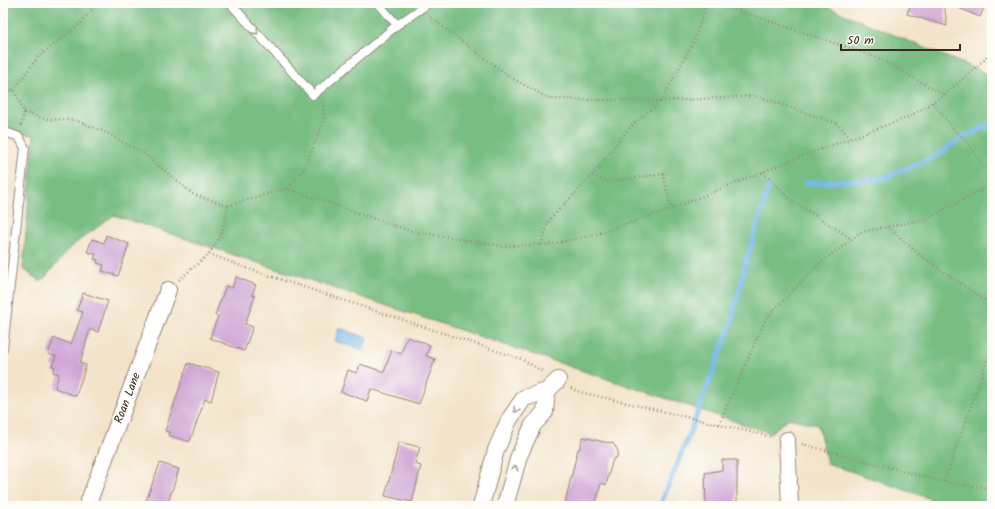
<svg xmlns="http://www.w3.org/2000/svg" width="995" height="509" viewBox="0 0 995 509" font-family="Kalam,sans-serif">
	<style>
		.forest { fill: #78be83; stroke: #5a7450 }
		.water { fill: #76b9eb; stroke: #587284 }
		.lines { fill: none; stroke-linecap: round; stroke-linejoin: round }
		.stream { stroke: #76b9eb; stroke-width: 5 }
		.building { fill: #cea3d3 }
		.lane-casing { stroke: #978674; stroke-width: 10 }
		.street-casing { stroke: #978674; stroke-width: 18 }
		.path { stroke: #978674; stroke-width: 2.5; stroke-dasharray: 1 3; stroke-linecap: butt }
		.lane { stroke: #fff; stroke-width: 8 }
		.street { stroke: #fff; stroke-width: 16 }
		.oneway { stroke: #a79f9a }
		.labels { text-anchor: middle; stroke-width: 4; stroke-linejoin: round; paint-order: stroke }
		.street-label { font-size: 12px; fill: #3b2a1e; stroke: #fdfcf7 }
	</style>
	<rect width="100%" height="100%" fill="#fdfcf7"/>
	<filter id="ink" filterUnits="userSpaceOnUse"><feTurbulence type="fractalNoise" baseFrequency=".025" numOctaves="2"/><feDisplacementMap in="SourceGraphic" scale="8" xChannelSelector="R" yChannelSelector="G"/><feConvolveMatrix kernelMatrix="1 2 1 2 8 2 1 2 1" color-interpolation-filters="sRGB"/></filter>
	<filter id="wash" filterUnits="userSpaceOnUse"><feTurbulence type="fractalNoise" baseFrequency=".012" numOctaves="4" result="noise"/><feDisplacementMap in="SourceGraphic" scale="16" xChannelSelector="R" yChannelSelector="G"/><feGaussianBlur stdDeviation="0.9" result="paint"/><feColorMatrix in="noise" values="0 0 0 0 0 0 0 0 0 0 0 0 0 0 0 0 0 1.4 0 .05"/><feComposite in="paint" operator="in"/></filter>
	<g filter="url(#wash)">
		<rect width="100%" height="100%" fill="#f3e3c9"/>
		<!-- forest -->
		<path class="forest" d="M3 3H818L992 76V506H951L827 463 818 425 789 418 770 433 114 215 73 245 41 282 23 269 34 135 3 131Z"/>
		<!-- water -->
		<path class="water" d="M339 328 367 338 363 350 335 341Z"/>
		<g class="lines">
			<!-- stream -->
			<path class="stream" d="M3 7 6 3
				M805 183 882 179 938 155 963 137 992 124
				M660 506 691 430 732 321 745 265 769 187"/>
		</g>
		<g id="blocks">
			<!-- building -->
			<path class="building" d="M911 3H944L947 26 907 14Z
				M947 3H986L980 17Z
				M106 235 129 244 118 276 102 271 104 265 97 263 98 260 94 259 96 254 87 252 92 239 104 243Z
				M236 277 256 285 252 295 255 296 245 324 253 327 244 351 210 338 218 316 215 315 226 286 232 288Z
				M83 293 108 301 98 332 90 329 80 363 86 365 76 396 55 388 59 374 53 372 55 367 52 366 56 356 48 354 54 338 71 344 83 312 77 310Z
				M407 337 430 345 426 356 435 359 419 404 371 389 367 401 341 392 348 370 357 373 360 364 384 372 392 350 401 354Z
				M188 363 219 372 211 401 205 399 190 441H187L168 435 169 432 165 431Z
				M583 437 604 442 613 443 618 451 617 457 613 459 606 485 601 483 595 506H580L565 502 578 449 579 450Z
				M399 442 420 447 415 464 421 466 412 502 385 496Z
				M722 460H737V506H706L705 473 722 470Z
				M160 463 179 469 167 506H144Z"/>
		</g>
	</g>
	<g filter="url(#ink)">
		<use href="#blocks" fill-opacity="0" stroke="#978674" stroke-width="1"/>
		<g class="lines">
			<defs>
				<path id="lane" d="M230 3 313 95 397 25 429 3
					M378 3 397 25
					M3 131 19 137 25 148 3 349"/>
				<path id="street" d="M787 440 790 506
					M87 506 168 290
					M481 506 496 450 509 420 524 398 547 391 558 380
					M505 506 519 456 533 425 545 412 547 391"/>
			</defs>
			<!-- lane casing -->
			<use href="#lane" class="lane-casing"/>
			<!-- street casing -->
			<use href="#street" class="street-casing"/>
			<!-- path -->
			<path class="path" d="M716 3 876 57 944 95
				M430 17 510 77 550 99 661 101 756 96 836 123 852 139
				M3 90H14L24 112 21 126
				M14 90 38 57 80 24 97 3
				M933 102 954 130 963 137 992 178
				M24 112 44 119 75 120 105 132 143 153 193 194 228 206
				M763 172 791 200 852 239
				M593 175 607 182 663 174 671 209
				M288 189 305 167 324 120 323 101
				M888 227 921 256 992 305
				M541 245 549 220 593 175 628 129 661 101 693 43 707 3
				M209 254 252 270 521 359 544 372
				M179 280 209 254 221 235 228 206 276 191 288 189 410 231 502 246 553 244 597 234 671 209 797 158 909 117 944 95 984 60 992 49
				M571 388 576 391 772 437
				M719 424 766 318 818 265 861 232 927 219 992 184
				M802 444 944 482 992 488
				M944 482 992 347"/>
			<!-- lane -->
			<use href="#lane" class="lane"/>
			<!-- street -->
			<use href="#street" class="street"/>
		</g>
		<!-- one-way arrows -->
		<defs><path id="oneway-chevron" d="M-2-3.5L2.5 0L-2 3.5" fill="none" stroke-width="1.6" stroke-linecap="round" stroke-linejoin="round"/></defs>
		<g class="oneway">
			<use href="#oneway-chevron" transform="translate(256 32) rotate(48)"/>
			<use href="#oneway-chevron" transform="translate(516 410) rotate(125)"/>
			<use href="#oneway-chevron" transform="translate(515 468) rotate(-75)"/>
		</g>
	</g>
	<g class="labels">
		<!-- street labels -->
		<g class="street-label">
			<text transform="translate(127 398) rotate(-69)" y="4">Roan Lane</text>
		</g>
	</g>
	<!-- margin -->
	<rect width="995" height="509" fill="none" stroke="#fdfcf7" stroke-width="16"/>
	<!-- scale -->
	<path d="M841 44v6h119v-6" fill="none" stroke="#3b2a1e" stroke-width="2"/>
	<text x="847" y="44" font-size="12" fill="#3b2a1e" stroke="#fdfcf7" stroke-width="3" paint-order="stroke">50 m</text>
</svg>
